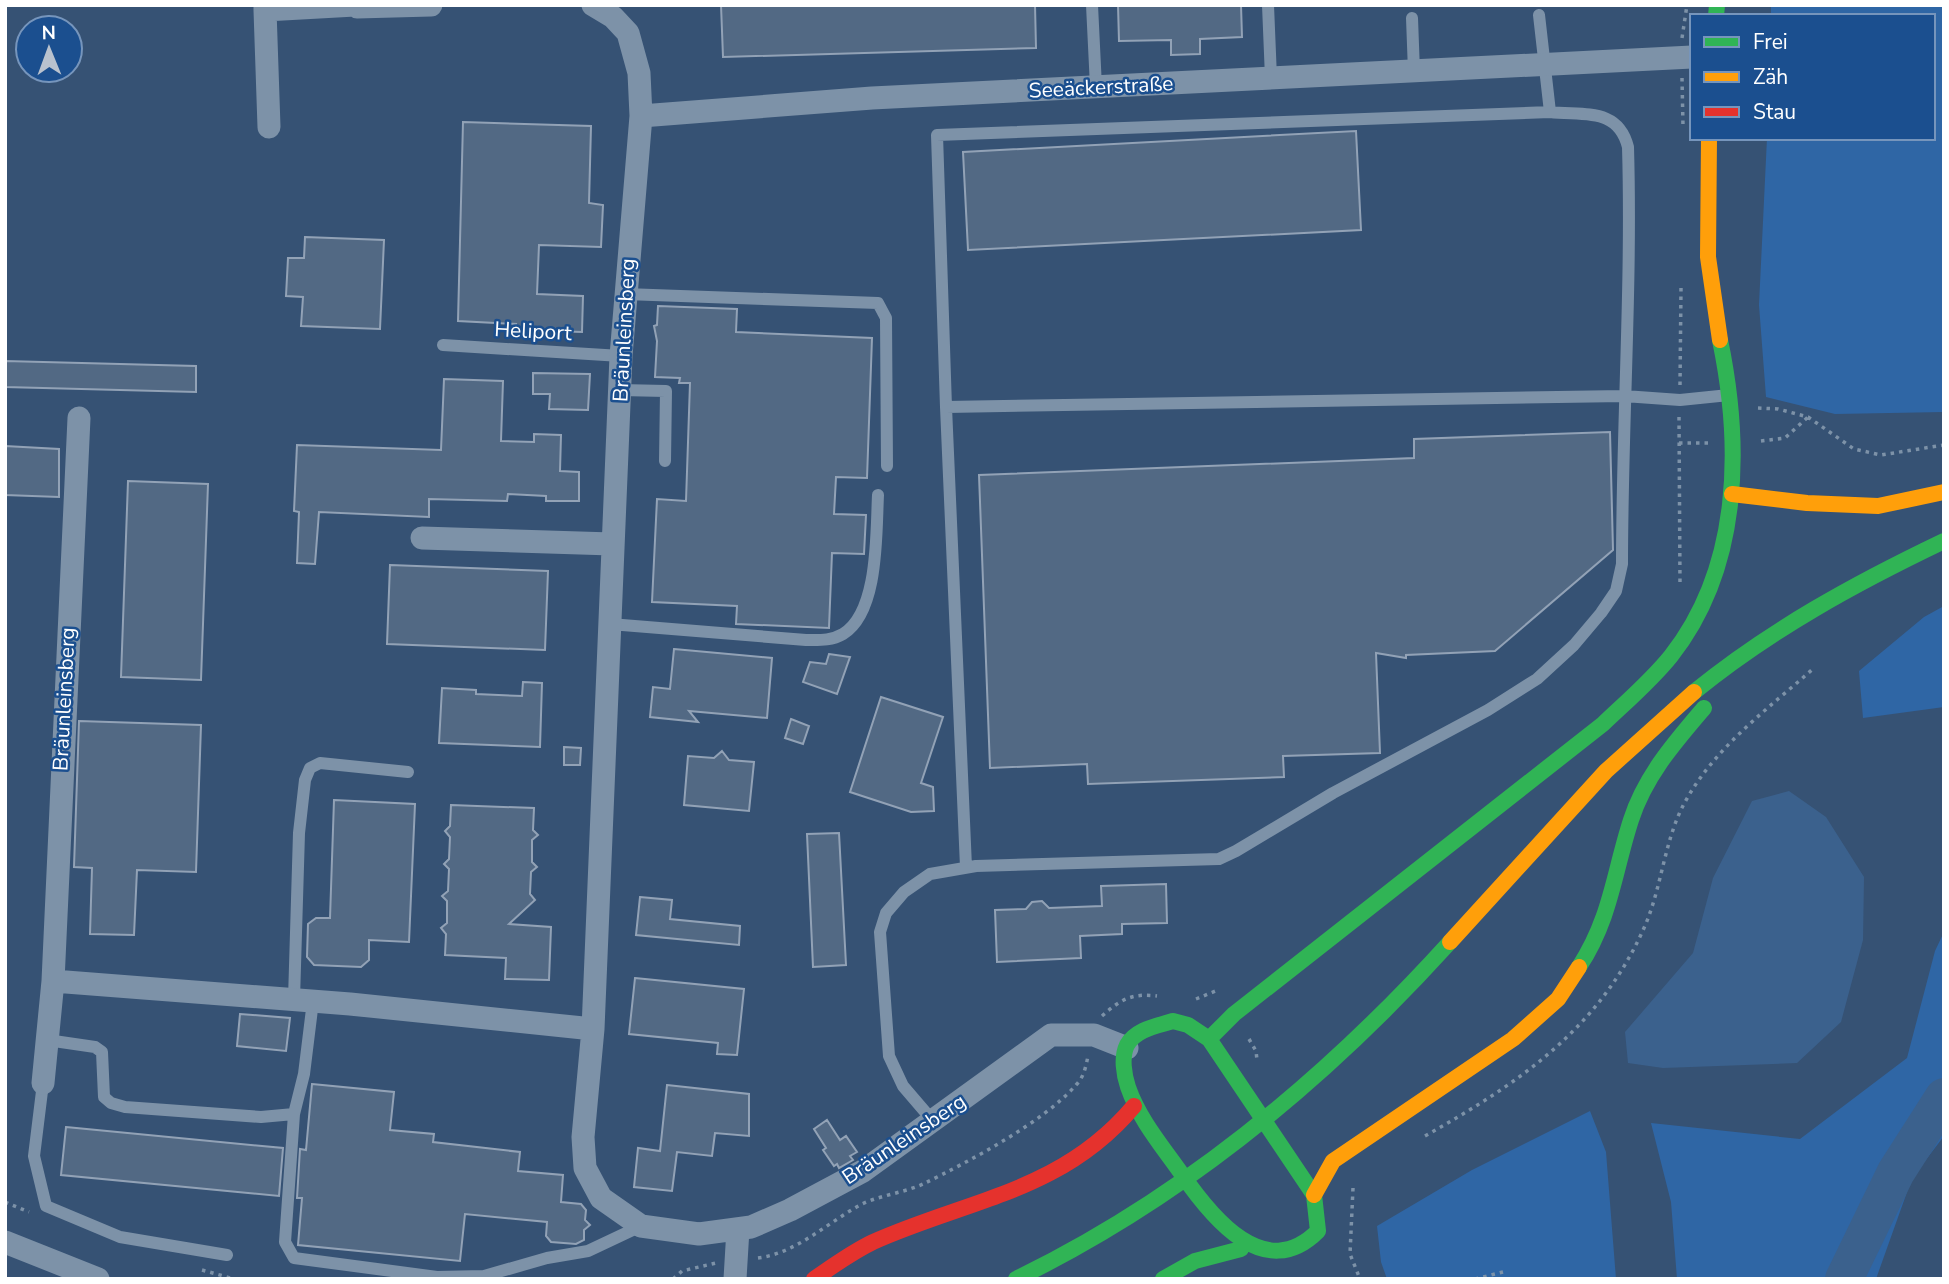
<svg xmlns="http://www.w3.org/2000/svg" width="1949" height="1284" viewBox="0 0 1949 1284" font-family="'Nunito Sans',sans-serif">
	<style>
		.green { fill: #2f66a5 }
		.water { fill: #3b618d }
		.lines { fill: none; stroke-linecap: round; stroke-linejoin: round }
		.river { stroke: #3b618d; stroke-width: 38 }
		.building { fill: #526984; stroke: #92a2b6; stroke-width: 2 }
		.path { stroke: #7d92a8; stroke-width: 3.5; stroke-dasharray: 3.5 5; stroke-linecap: butt }
		.lane { stroke: #7d92a8; stroke-width: 12 }
		.street { stroke: #7d92a8; stroke-width: 23 }
		.fast { stroke: #30b455; stroke-width: 16 }
		.slow { stroke: #ff9f0a; stroke-width: 16 }
		.jam { stroke: #e5322d; stroke-width: 16 }
		.labels { text-anchor: middle; stroke-width: 5; stroke-linejoin: round; paint-order: stroke }
		.street-label { font-size: 21px; fill: #fff; stroke: #1b4f8f }
	</style>
	<rect width="100%" height="100%" fill="#365274"/>
	<!-- green -->
	<path class="green" d="M1771 5H1944V412L1835 414 1766 397 1759 305 1767 138H1933V16H1771Z
		M1944 606V707L1863 718 1859 671 1924 617Z
		M1944 932V1136L1912 1178 1876 1279H1677L1671 1202 1651 1123 1800 1139 1907 1058 1935 951Z
		M1590 1111 1606 1152 1616 1279H1387L1381 1262 1377 1226 1472 1170Z"/>
	<!-- water -->
	<path class="water" d="M1789 791 1826 817 1864 877 1863 940 1841 1022 1797 1063 1663 1068 1628 1063 1625 1032 1693 953 1713 878 1752 801Z"/>
	<g class="lines">
		<!-- river -->
		<path class="river" d="M1844 1279 1896 1172 1944 1097"/>
	</g>
	<!-- building -->
	<path class="building" d="M721 5H1035L1036 48 723 57Z
		M1118 5H1241L1242 37 1200 39V54L1171 55V40L1119 41Z
		M463 122 591 126 589 203 603 205 601 247 539 245 537 294 583 296 582 332 515 330 516 324 458 321Z
		M1356 131 1361 230 968 250 963 152Z
		M305 237 384 240 380 329 301 326 303 297 286 296 288 258H304Z
		M658 306 737 309 736 332 872 338 867 478 836 477 834 514 866 515 864 554 832 553 829 628 736 624 737 606 652 602 657 499 686 501 690 383H679L680 378 655 377 657 341 654 326 657 325Z
		M5 361 196 366V392L5 387Z
		M533 373 590 374 588 410 549 409 550 394H533Z
		M444 379 503 381 501 441 534 442V434L561 435 560 471 579 472V501H546V496L508 494 507 501 429 499V517L319 512 315 564 297 563 299 512 294 511 297 445 441 450Z
		M1610 432 1613 550 1495 651 1406 655V658L1376 653 1380 753 1283 756 1284 777 1088 784 1087 764 990 768 979 475 1414 458V439Z
		M5 446 59 449V497L5 495Z
		M128 481 208 484 201 680 121 677Z
		M390 565 548 571 545 650 387 644Z
		M674 649 772 658 767 718 689 711 698 722 650 717 653 687 670 689Z
		M829 654 850 657 837 694 803 682 810 662 826 664Z
		M523 682 542 683 540 747 439 743 442 688 476 690V694L522 696Z
		M881 697 943 717 921 783 933 787 934 811 911 812 850 792Z
		M791 719 809 726 803 744 785 738Z
		M79 721 201 725 196 872 137 870 134 935 90 934 92 868 74 867Z
		M564 747 581 748 580 765H564Z
		M722 751 729 760 754 762 749 811 684 805 688 756 714 758Z
		M334 800 415 804 409 942 369 940V960L361 967 314 965 307 957 308 924 316 918H330Z
		M451 805 534 808 533 830 538 835 532 840V862L537 867 531 872 530 894 535 900 509 924 551 927 549 980 505 979 506 958 445 955 446 934 441 928 447 923V901L442 896 448 891 449 869 444 864 449 859 450 837 445 831 450 826Z
		M839 833 846 965 813 967 807 834Z
		M1166 884 1167 923 1122 924V934L1080 936 1081 958 997 962 995 910 1026 909 1032 902 1042 901 1049 908 1102 906 1101 886Z
		M640 897 672 900 670 919 740 926 739 945 636 935Z
		M635 978 744 989 737 1055 717 1054 718 1043 629 1034Z
		M240 1014 290 1018 286 1051 237 1046Z
		M312 1084 394 1092 390 1130 434 1134 433 1142 520 1152 518 1171 563 1175 561 1202 581 1204 586 1210 585 1220 590 1225 584 1230V1240L576 1244 551 1242 546 1236 547 1222 465 1214 460 1261 298 1245 302 1198H297L300 1149 306 1150Z
		M667 1085 749 1094V1136L715 1133 712 1156 677 1152 672 1191 634 1187 638 1148 660 1151Z
		M827 1120 840 1140 846 1136 857 1152 850 1156 853 1160 839 1168 837 1164 834 1166 823 1150 826 1148 814 1129Z
		M66 1127 283 1148 279 1196 61 1175Z"/>
	<g class="lines">
		<!-- path -->
		<path class="path" d="M1682 38 1687 5
			M1682 78 1683 126
			M1680 385 1681 288
			M1758 408 1778 409 1808 417 1854 449 1881 455 1944 445
			M1679 417 1680 584
			M1761 441 1785 438 1808 417
			M1679 443H1708
			M1196 999 1218 990
			M1102 1016C1121 999 1132 993 1157 996
			M1249 1039 1256 1051 1257 1060
			M1425 1136C1519 1083 1599 1029 1644 928 1662 888 1664 840 1685 802 1715 747 1769 708 1814 668
			M1353 1188 1350 1254 1360 1279
			M5 1202 29 1212
			M758 1258C797 1253 828 1222 862 1204 881 1195 903 1193 923 1184 968 1162 1044 1122 1076 1085 1084 1077 1086 1066 1088 1056
			M202 1270 234 1279
			M673 1279 682 1271 716 1263
			M1475 1279 1503 1272"/>
		<!-- lane -->
		<path class="lane" d="M1092 5 1096 87
			M1268 5 1271 78
			M1412 18 1414 72
			M625 294 878 303 886 318 887 466
			M443 345 621 356
			M620 390 666 391 665 461
			M946 407 937 135 1550 112
			M610 624 806 640C819 640 831 641 843 634 879 612 876 533 878 495
			M966 867 946 407 1624 396 1680 400 1729 395
			M294 999 299 833 305 780 310 768 320 763 408 772
			M47 1040 95 1047 102 1052 104 1097 111 1103 125 1107 261 1117 294 1114 304 1074 313 1001
			M43 1083 34 1156 46 1206 120 1237 227 1255
			M294 1114 285 1242 294 1258 437 1277 484 1276 547 1258 588 1251 641 1226
			M933 1121 903 1086 889 1056 880 932 886 913 904 892 930 874 976 866 1219 859 1236 851 1333 793 1488 710 1537 679 1574 645 1601 613 1616 591 1622 564C1622 425 1632 286 1628 147 1618 107 1584 116 1550 112L1539 15"/>
		<!-- street -->
		<path class="street" d="M265 5V10L355 5
			M593 5 613 17 628 33 639 73 641 116 621 356 593 1029 583 1137 585 1168 601 1198 641 1226 699 1234 751 1227 790 1210 863 1171 1051 1035H1094L1127 1048
			M357 7 431 5
			M265 10 269 127
			M641 116 872 98 1692 57
			M422 538 612 544
			M53 981 350 1004 593 1029
			M43 1083 53 981 79 418
			M5 1242 98 1279
			M735 1279 738 1229"/>
		<!-- fast -->
		<path class="fast" d="M1716 16 1717 5
			M1694 692C1770 630 1856 583 1944 541
			M1579 967C1611 918 1614 872 1631 820 1645 776 1675 742 1704 708
			M1173 1021 1188 1025 1209 1039 1314 1195 1318 1231C1265 1284 1212 1218 1181 1173 1162 1146 1139 1119 1128 1087 1124 1075 1121 1057 1127 1045 1136 1029 1157 1026 1173 1021Z
			M1209 1039 1234 1014 1603 724C1626 702 1651 681 1671 656 1741 567 1742 446 1720 340
			M1016 1279C1183 1198 1326 1079 1450 942
			M1163 1279 1195 1261 1241 1249"/>
		<!-- slow -->
		<path class="slow" d="M1709 138 1708 257 1720 340
			M1732 494 1807 503 1878 506 1944 492
			M1450 942 1606 771 1694 692
			M1314 1195 1333 1161 1513 1039 1558 999 1579 967"/>
		<!-- jam -->
		<path class="jam" d="M814 1279C833 1266 852 1252 873 1242 969 1199 1062 1192 1134 1106"/>
	</g>
	<g class="labels">
		<!-- street labels -->
		<g class="street-label">
			<text transform="translate(1101 87) rotate(-3)" y="7">Seeäckerstraße</text>
			<text transform="translate(624 330) rotate(-87)" y="7">Bräunleinsberg</text>
			<text transform="translate(533 331) rotate(3)" y="7">Heliport</text>
			<text transform="translate(64 699) rotate(-87)" y="7">Bräunleinsberg</text>
			<text transform="translate(904 1139) rotate(-34)" y="7">Bräunleinsberg</text>
		</g>
	</g>
	<!-- border -->
	<rect width="1949" height="1284" fill="none" stroke="#ffffff" stroke-width="14"/>
	<!-- legend -->
	<rect x="1690" y="14" width="245" height="126" fill="#1b4f8f" stroke="#7695bc" stroke-width="2"/>
	<rect x="1704" y="37" width="35" height="10" fill="#30b455" stroke="#7695bc" stroke-width="2"/>
	<text x="1753" y="49" font-size="21" fill="#ffffff">Frei</text>
	<rect x="1704" y="72" width="35" height="10" fill="#ff9f0a" stroke="#7695bc" stroke-width="2"/>
	<text x="1753" y="84" font-size="21" fill="#ffffff">Zäh</text>
	<rect x="1704" y="107" width="35" height="10" fill="#e5322d" stroke="#7695bc" stroke-width="2"/>
	<text x="1753" y="119" font-size="21" fill="#ffffff">Stau</text>
	<!-- north arrow -->
	<g transform="translate(49 49) rotate(359)"><circle r="33" fill="#1b4f8f" stroke="#7695bc" stroke-width="2"/>
	<path d="M0-5L12 26L0 18L-12 26Z" fill="#b9c2ce"/>
	<text y="-10" font-size="19" font-weight="bold" text-anchor="middle" fill="#ffffff">N</text>
	</g>
</svg>
